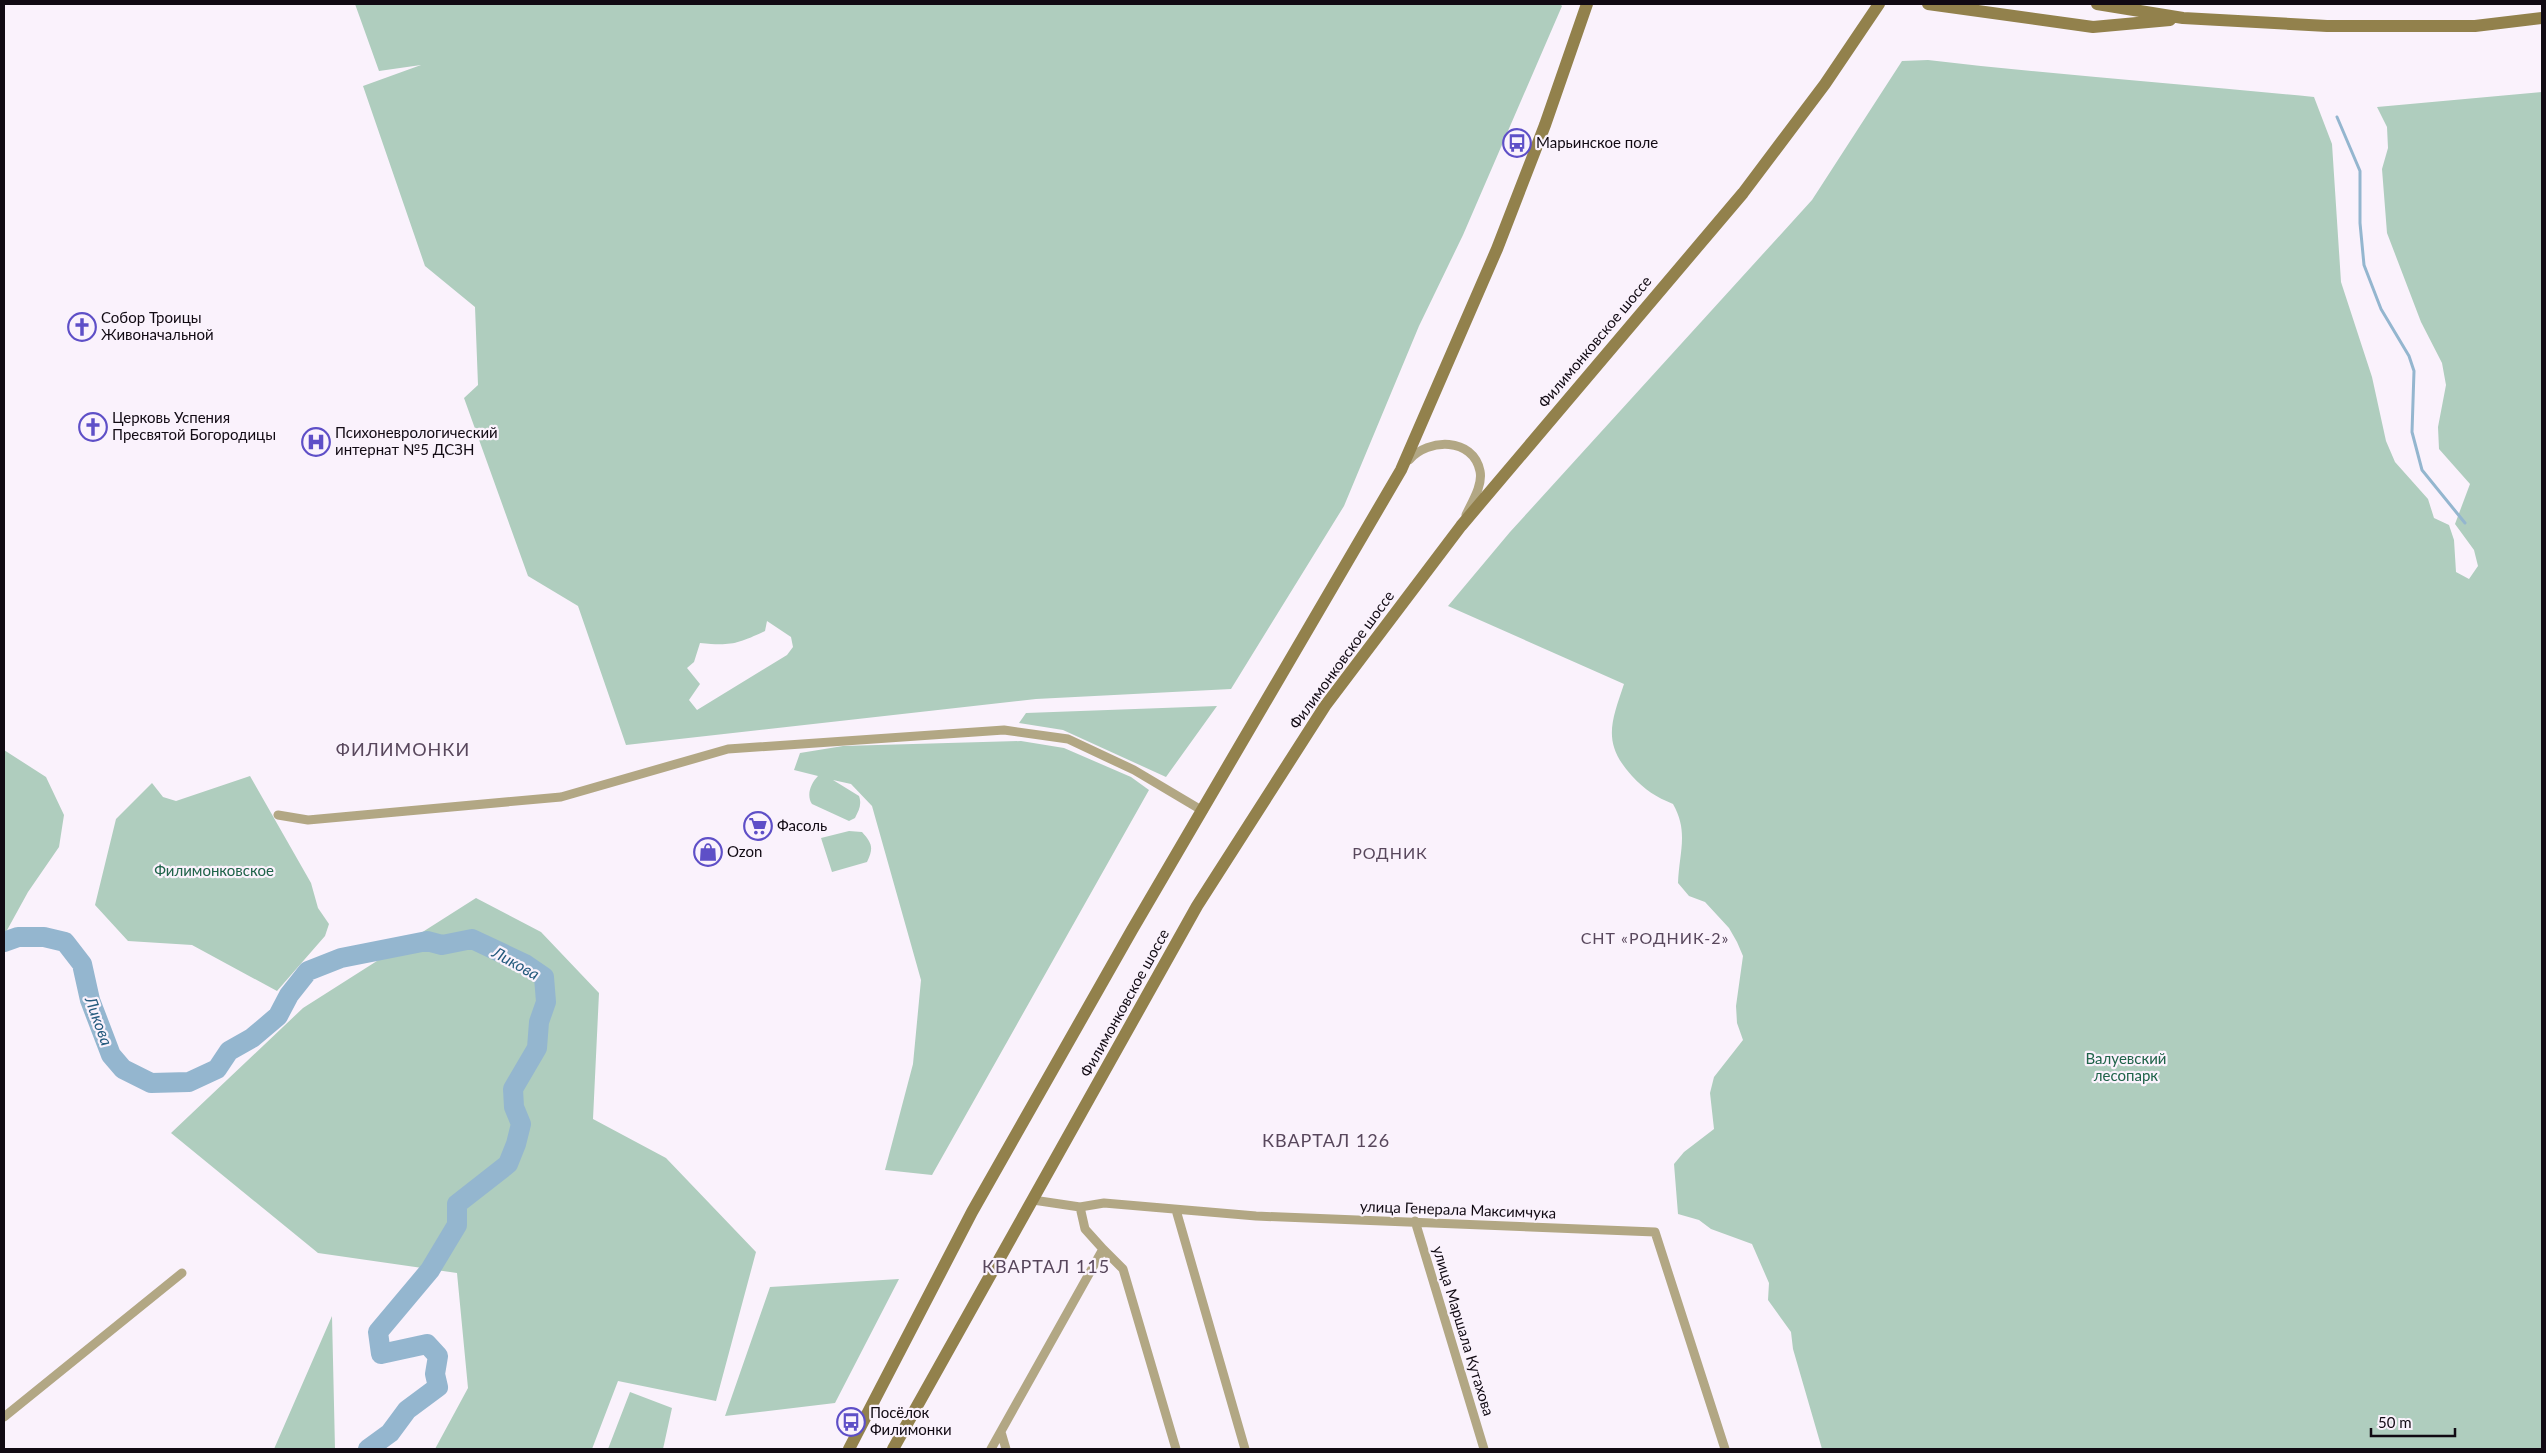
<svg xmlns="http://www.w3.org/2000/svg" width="2546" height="1453" viewBox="0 0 2546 1453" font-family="Lato,sans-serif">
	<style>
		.green { fill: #afcdbe; fill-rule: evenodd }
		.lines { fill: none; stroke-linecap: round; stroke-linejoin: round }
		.stream { stroke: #94b6cf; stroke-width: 3 }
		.river { stroke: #94b6cf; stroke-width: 20 }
		.street { stroke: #b2a784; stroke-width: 9 }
		.secondary { stroke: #92814c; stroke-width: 12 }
		.labels { text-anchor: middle; stroke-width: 4.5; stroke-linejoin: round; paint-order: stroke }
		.poi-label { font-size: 15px; fill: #110a13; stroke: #faf2fc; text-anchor: start }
		.street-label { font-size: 15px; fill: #110a13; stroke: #faf2fc }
		.park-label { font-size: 15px; fill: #1f6349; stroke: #faf2fc }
		.neighbourhood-label { font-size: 16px; letter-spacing: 1px; fill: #58475c; stroke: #faf2fc }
		.water-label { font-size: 16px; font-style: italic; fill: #245a7d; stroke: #faf2fc }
		.quarter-label { font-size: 18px; letter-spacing: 1px; fill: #58475c; stroke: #faf2fc }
	</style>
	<rect width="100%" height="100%" fill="#faf2fc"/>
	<!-- green -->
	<path class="green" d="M355 4H1560L1562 6 1463 235 1419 326 1344 506 1231 689 1036 699 626 745 578 606 528 576 464 398 478 385 475 307 425 266 363 86 421 65 379 71ZM767 621 791 637 793 647 787 655 697 710 689 700 700 684 687 668 694 662 700 643C731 646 737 644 765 631Z
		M1928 60C2056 75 2185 84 2314 97L2332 144 2341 282 2372 377 2386 441 2395 462 2428 499 2434 518 2449 525 2454 540 2456 572 2469 579 2478 566 2474 550 2455 524 2470 484 2439 449 2438 427 2446 385 2442 363 2421 322 2387 233 2382 169 2388 148 2387 127 2377 107 2542 92V1449H1822L1793 1349 1791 1332 1768 1300 1769 1283 1752 1244 1711 1229 1699 1220 1678 1214 1674 1164 1684 1152 1714 1129 1710 1093 1714 1077 1743 1040 1737 1023 1736 1006 1743 956 1737 942 1729 928 1705 902 1689 896 1678 883C1679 853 1689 832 1673 804 1656 797 1645 790 1632 776 1602 743 1611 723 1624 684L1448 606 1510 532 1812 200 1902 61Z
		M1217 706 1166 777 1063 730 1019 723 1026 713Z
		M1021 741 1064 748 1131 777 1149 790 932 1175 885 1170 913 1064 921 980 872 806 851 784 833 780 859 796C862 805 859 810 855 818L849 821 812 804C806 795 811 783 818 776L794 770 800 753 843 746Z
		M4 750 46 777 64 815 59 847 28 892 6 932 4 930Z
		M250 776 311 883 318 908 329 924 325 936 277 991 192 945 128 941 95 905 116 819 152 783 163 797 176 801Z
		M849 831 862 832C872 843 874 848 867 862L832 872 821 838Z
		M476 898 541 932 599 993 593 1119 666 1158 756 1252 716 1401 618 1381 592 1449H435L468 1388 457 1273 318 1253 171 1133 303 1008Z
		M899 1279 835 1403 725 1416 770 1287Z
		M332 1316 335 1449H274Z
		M630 1392 672 1408 663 1449H608Z"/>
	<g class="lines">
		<!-- stream -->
		<path class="stream" d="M2337 117 2360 171V223L2364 265 2381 309 2409 356 2414 371 2412 432 2422 470 2465 523"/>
		<!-- river -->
		<path class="river" d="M4 942 18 937H44L65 942 82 964 90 1000 111 1055 123 1069 151 1083 189 1082 217 1069 229 1051 252 1038 278 1016 289 995 308 971 341 958 427 941 442 945 472 939 525 964 544 977 546 1002 539 1022 537 1048 513 1089 514 1107 521 1124 516 1144 508 1164 457 1204V1225L430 1270 378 1332 381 1354 427 1344 438 1356 435 1374 438 1387 407 1410 390 1433 368 1449"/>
		<!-- street -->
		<path class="street" d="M1409 460C1428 438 1473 437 1480 471 1483 485 1472 502 1466 515
			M278 815 308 820 561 797 728 749 1004 730 1068 739 1134 770 1203 811
			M1033 1200 1080 1207 1104 1203 1256 1216 1655 1232 1725 1449
			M1176 1210 1245 1449
			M1415 1221 1484 1449
			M1103 1249 1123 1269 1176 1449
			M4 1417 182 1273
			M1001 1432 1006 1449
			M991 1449 1103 1249 1085 1229 1080 1207"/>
		<!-- secondary -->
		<path class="secondary" d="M1928 4 2093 27 2170 20
			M2097 4 2183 18 2327 26H2475L2542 18
			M849 1449 972 1212 1132 930 1401 470 1497 249 1545 125 1587 4
			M893 1449 1197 906 1325 706 1461 526 1743 193 1825 84 1879 4"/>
	</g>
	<!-- icons -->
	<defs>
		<symbol id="bus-ring" viewBox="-11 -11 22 22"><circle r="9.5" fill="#faf2fc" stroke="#5e4fc7" stroke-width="1.5"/><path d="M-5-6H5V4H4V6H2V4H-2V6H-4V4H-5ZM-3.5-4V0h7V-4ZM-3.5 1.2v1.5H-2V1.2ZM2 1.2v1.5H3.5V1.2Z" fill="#5e4fc7"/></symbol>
		<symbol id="church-ring" viewBox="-11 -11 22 22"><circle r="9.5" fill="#faf2fc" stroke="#5e4fc7" stroke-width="1.5"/><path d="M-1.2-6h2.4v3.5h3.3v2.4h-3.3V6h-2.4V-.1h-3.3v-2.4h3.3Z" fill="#5e4fc7"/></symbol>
		<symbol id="hospital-ring" viewBox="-11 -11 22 22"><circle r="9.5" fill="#faf2fc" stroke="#5e4fc7" stroke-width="1.5"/><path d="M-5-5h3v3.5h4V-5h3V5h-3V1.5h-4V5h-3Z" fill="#5e4fc7"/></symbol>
		<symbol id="supermarket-ring" viewBox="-11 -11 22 22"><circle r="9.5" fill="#faf2fc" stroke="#5e4fc7" stroke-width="1.5"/><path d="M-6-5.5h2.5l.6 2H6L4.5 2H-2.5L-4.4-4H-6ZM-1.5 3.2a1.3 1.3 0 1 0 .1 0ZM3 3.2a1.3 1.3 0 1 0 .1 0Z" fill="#5e4fc7"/></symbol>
		<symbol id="shop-ring" viewBox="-11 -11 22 22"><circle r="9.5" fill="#faf2fc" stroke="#5e4fc7" stroke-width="1.5"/><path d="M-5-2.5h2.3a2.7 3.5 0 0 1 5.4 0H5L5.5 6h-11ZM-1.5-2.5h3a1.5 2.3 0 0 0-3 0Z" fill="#5e4fc7"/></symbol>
	</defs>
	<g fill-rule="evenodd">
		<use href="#bus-ring" x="1501" y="127" width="32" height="32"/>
		<use href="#church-ring" x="66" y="311" width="32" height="32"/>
		<use href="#church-ring" x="77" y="411" width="32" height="32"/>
		<use href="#hospital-ring" x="300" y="426" width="32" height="32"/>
		<use href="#supermarket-ring" x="742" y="810" width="32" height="32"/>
		<use href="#shop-ring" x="692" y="836" width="32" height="32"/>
		<use href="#bus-ring" x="835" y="1406" width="32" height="32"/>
	</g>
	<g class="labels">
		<!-- poi labels -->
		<g class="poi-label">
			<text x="1536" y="148">Марьинское поле</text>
			<text x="101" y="323">Собор Троицы<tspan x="101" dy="17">Живоначальной</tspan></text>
			<text x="112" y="423">Церковь Успения<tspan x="112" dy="17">Пресвятой Богородицы</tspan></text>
			<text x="335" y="438">Психоневрологический<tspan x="335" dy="17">интернат №5 ДСЗН</tspan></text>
			<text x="777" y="831">Фасоль</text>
			<text x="727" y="857">Ozon</text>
			<text x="870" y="1418">Посёлок<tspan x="870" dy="17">Филимонки</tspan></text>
		</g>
		<!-- street labels -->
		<g class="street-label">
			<text transform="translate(1595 342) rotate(-50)" y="5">Филимонковское шоссе</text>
			<text transform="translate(1342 660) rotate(-54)" y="5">Филимонковское шоссе</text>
			<text transform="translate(1125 1003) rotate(-61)" y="5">Филимонковское шоссе</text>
			<text transform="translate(1458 1210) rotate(2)" y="5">улица Генерала Максимчука</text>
			<text transform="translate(1463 1331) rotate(73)" y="5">улица Маршала Кутахова</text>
		</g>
		<!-- park labels -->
		<g class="park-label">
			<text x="214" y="876">Филимонковское</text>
			<text x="2126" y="1064">Валуевский<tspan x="2126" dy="17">лесопарк</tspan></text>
		</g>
		<!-- neighbourhood labels -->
		<g class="neighbourhood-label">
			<text x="1390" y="859">РОДНИК</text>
			<text x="1655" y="944">СНТ «РОДНИК-2»</text>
		</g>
		<!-- water labels -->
		<g class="water-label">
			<text transform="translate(516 963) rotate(29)" y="6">Ликова</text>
			<text transform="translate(99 1021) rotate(70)" y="6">Ликова</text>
		</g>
		<!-- quarter labels -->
		<g class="quarter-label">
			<text x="403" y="756">ФИЛИМОНКИ</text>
			<text x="1326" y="1147">КВАРТАЛ 126</text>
			<text x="1046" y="1273">КВАРТАЛ 115</text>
		</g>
	</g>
	<!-- border -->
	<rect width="2546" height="1453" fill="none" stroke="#110a13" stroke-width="10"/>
	<!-- scale -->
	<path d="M2371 1428v8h84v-8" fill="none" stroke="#110a13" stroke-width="2.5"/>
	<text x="2378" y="1428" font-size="15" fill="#110a13" stroke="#faf2fc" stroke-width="4" paint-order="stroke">50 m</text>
</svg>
